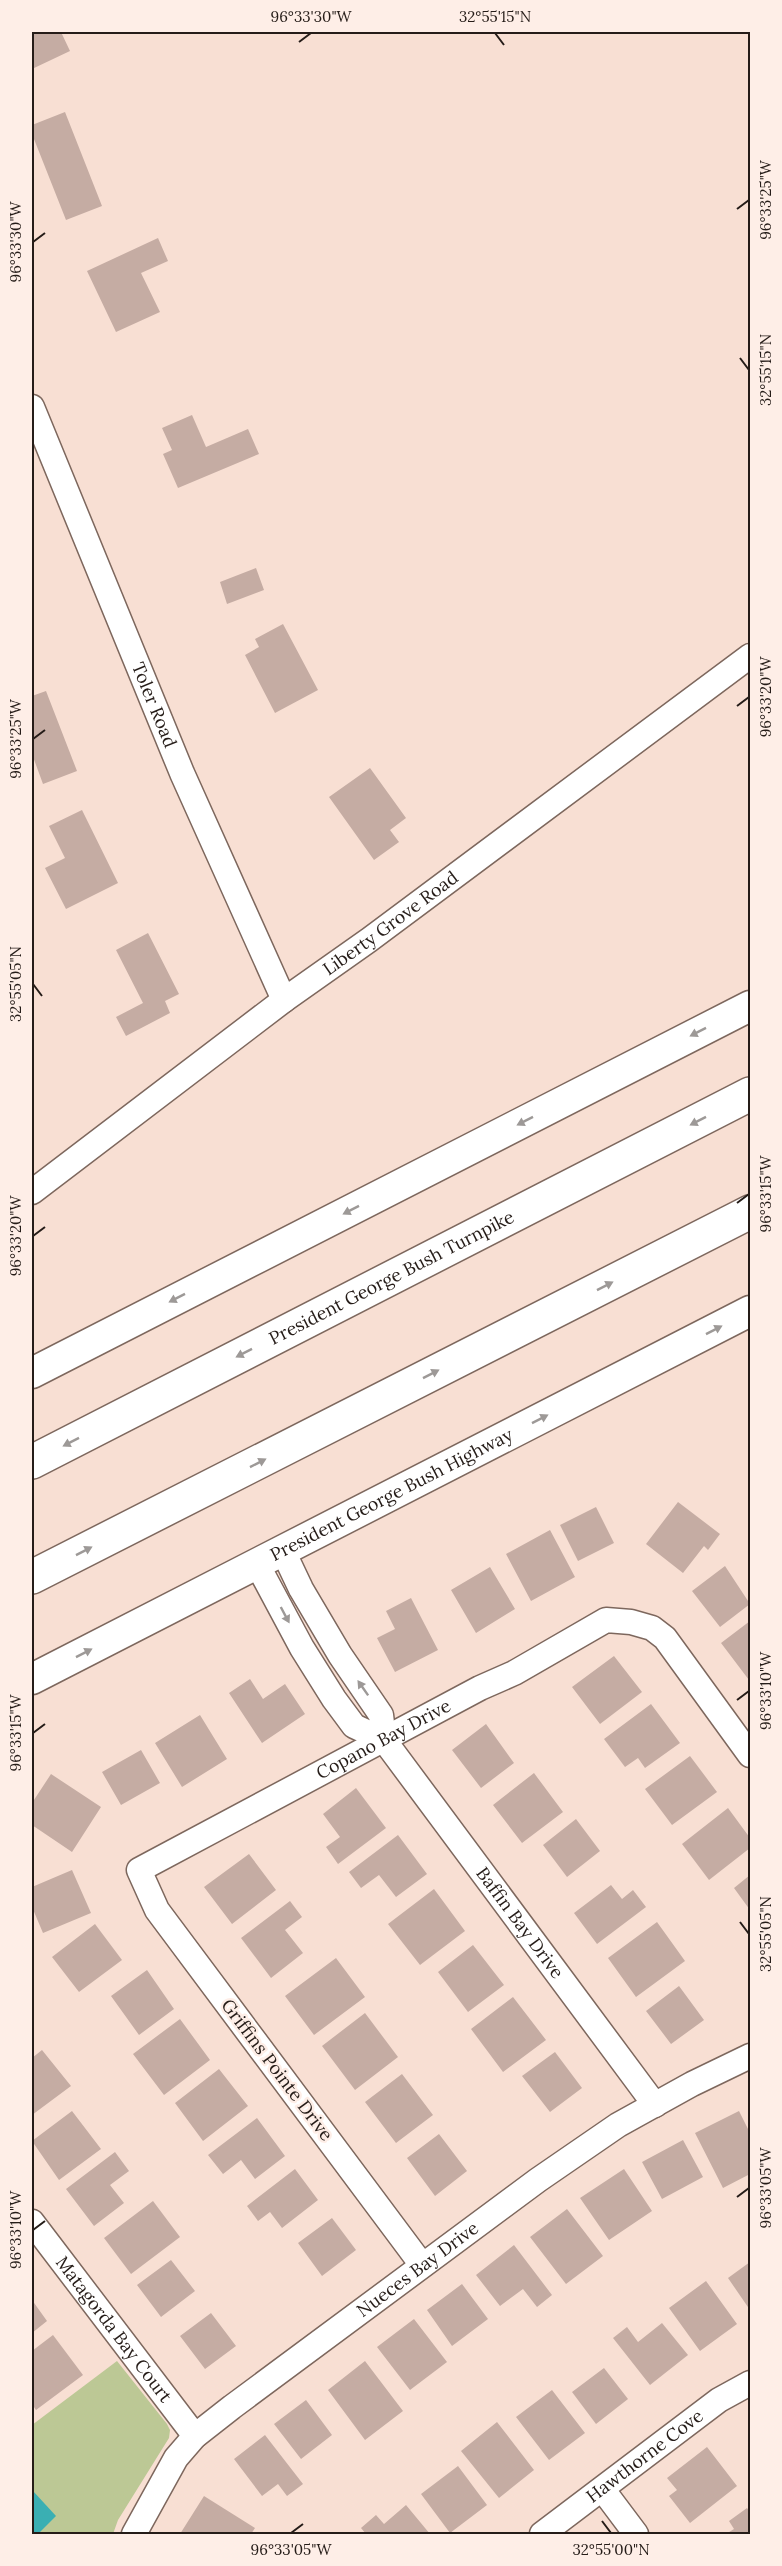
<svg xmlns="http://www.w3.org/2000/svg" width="782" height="2566" viewBox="0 0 782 2566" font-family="Lora,serif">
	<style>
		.green { fill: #bcc895 }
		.water { fill: #3aafb3 }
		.building { fill: #c5aca3 }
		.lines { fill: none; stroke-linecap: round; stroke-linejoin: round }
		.minor-casing { stroke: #7d675d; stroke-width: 27 }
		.major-casing { stroke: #7d675d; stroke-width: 33 }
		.highway-casing { stroke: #7d675d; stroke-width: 36 }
		.minor { stroke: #fff; stroke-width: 24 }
		.major { stroke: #fff; stroke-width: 30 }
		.highway { stroke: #fff; stroke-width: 33 }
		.oneway { fill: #9d9997 }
		.ticks { fill: none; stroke: #251c18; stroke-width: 2 }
		.labels { text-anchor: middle; stroke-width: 5; stroke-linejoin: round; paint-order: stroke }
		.street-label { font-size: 18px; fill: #251c18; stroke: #feeee7 }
		.neatline { fill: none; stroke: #251c18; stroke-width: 2 }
		.ticks-label { font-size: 15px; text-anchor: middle; fill: #251c18 }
	</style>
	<rect width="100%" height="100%" fill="#f8dfd3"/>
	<!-- green -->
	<path class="green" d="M117 2361 167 2424 170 2430 169 2438 118 2520 113 2534H32V2425Z"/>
	<!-- water -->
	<path class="water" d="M33 2491 56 2516 38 2534H32Z"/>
	<!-- building -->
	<path class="building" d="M32 32H61L70 51 32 69Z
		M65 112 102 206 66 220 32 134V125Z
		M158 238 168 261 141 273 160 312 116 332 87 271Z
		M192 415 206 447 248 429 259 454 178 488 163 454 172 450 162 428Z
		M256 568 264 590 227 604 220 582Z
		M283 624 318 690 275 713 245 655 259 647 255 639Z
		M46 691 77 771 43 784 32 754V696Z
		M370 768 406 818 390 830 399 842 374 860 329 797Z
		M82 810 118 883 66 909 45 868 65 858 49 826Z
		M148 933 179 994 165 1001 170 1013 126 1036 116 1017 143 1003 116 950Z
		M678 1502 720 1534 708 1550 704 1546 683 1573 646 1544Z
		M596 1507 614 1543 578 1561 560 1525Z
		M550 1530 575 1577 531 1601 506 1554Z
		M725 1566 750 1604 720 1627 692 1591Z
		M490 1567 515 1609 476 1633 451 1590Z
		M411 1598 438 1650 395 1672 377 1638 395 1629 386 1611Z
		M750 1621V1678L749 1680 721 1643Z
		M614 1656 642 1692 600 1724 572 1687Z
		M250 1679 263 1699 285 1684 305 1714 262 1743 229 1693Z
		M651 1704 680 1743 645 1768 638 1758 625 1767 604 1739Z
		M200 1715 227 1759 182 1787 155 1743Z
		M486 1724 514 1763 481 1788 452 1750Z
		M141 1750 160 1783 121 1805 102 1772Z
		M690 1756 717 1792 672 1825 645 1789Z
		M534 1773 563 1812 522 1843 493 1805Z
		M51 1774 101 1807 72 1852 32 1825V1803Z
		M356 1788 386 1828 338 1864 326 1847 340 1837 323 1814Z
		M728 1808 750 1838V1848L709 1880 682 1844Z
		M576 1819 600 1851 567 1877 543 1845Z
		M398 1835 427 1874 396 1897 379 1875 361 1888 349 1872Z
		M249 1854 276 1890 232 1924 204 1887Z
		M72 1870 91 1913 43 1933 32 1907V1887Z
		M750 1875V1910L734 1888Z
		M611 1885 622 1899 633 1890 646 1907 597 1944 574 1913Z
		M434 1889 465 1931 420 1965 388 1924Z
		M290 1901 302 1917 285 1930 303 1953 271 1978 241 1938Z
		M657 1922 685 1961 636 1997 608 1958Z
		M95 1924 122 1960 79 1992 52 1957Z
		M473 1945 504 1985 468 2012 438 1972Z
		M336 1958 365 1997 314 2035 285 1996Z
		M147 1970 174 2009 139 2035 111 1996Z
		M679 1986 704 2020 671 2044 646 2011Z
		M513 1997 546 2040 503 2072 471 2029Z
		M365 2013 398 2057 355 2090 322 2046Z
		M180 2019 210 2060 164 2095 133 2054Z
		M42 2050 71 2086 32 2115V2058Z
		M555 2052 582 2088 550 2112 522 2076Z
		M219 2069 248 2106 203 2141 175 2103Z
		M402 2074 433 2115 396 2143 365 2102Z
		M72 2111 101 2149 59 2180 32 2141Z
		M739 2111 750 2133V2174L723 2188 695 2133Z
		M257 2118 285 2156 255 2179 241 2160 223 2174 208 2155Z
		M439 2134 467 2171 435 2196 407 2158Z
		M683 2140 703 2177 662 2199 642 2162Z
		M115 2152 129 2171 110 2185 124 2203 94 2226 66 2189Z
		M295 2169 318 2200 282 2228 270 2212 258 2221 247 2206Z
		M624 2169 652 2211 609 2240 580 2198Z
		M153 2201 180 2237 131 2274 104 2238Z
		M567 2209 603 2256 566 2284 530 2237Z
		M332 2218 356 2250 322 2276 298 2243Z
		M514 2245 552 2295 537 2307 523 2289 500 2306 476 2275Z
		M171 2260 195 2291 161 2317 137 2285Z
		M750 2262V2310L728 2278Z
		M706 2281 737 2324 700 2351 669 2308Z
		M462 2284 488 2319 452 2346 427 2310Z
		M32 2300 47 2321 32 2333Z
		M211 2313 236 2346 205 2369 180 2336Z
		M414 2319 447 2362 410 2390 377 2347Z
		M662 2323 688 2355 650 2385 613 2338 627 2327 638 2342Z
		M53 2335 83 2375 36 2410 32 2404V2351Z
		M365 2361 403 2411 365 2440 328 2390Z
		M604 2368 628 2399 596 2424 572 2392Z
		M552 2390 585 2433 549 2460 516 2417Z
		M306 2400 332 2435 301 2459 274 2424Z
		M497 2422 534 2470 499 2498 461 2451Z
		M265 2435 303 2484 287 2496 278 2484 262 2496 234 2459Z
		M707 2447 737 2486 690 2523 669 2496 677 2490 667 2478Z
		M458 2466 487 2505 450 2533 421 2494Z
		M204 2496 255 2528 251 2534H180Z
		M406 2505 430 2534H366L361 2528 376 2515 384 2524Z
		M747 2508 750 2512V2534H726L734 2529 729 2521Z"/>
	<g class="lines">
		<defs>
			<g id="minor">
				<path id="s1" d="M32 407 182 773 284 1000"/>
				<path id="s2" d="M32 1192 284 1000 369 940 750 656"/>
				<path d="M283 1551 301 1589 340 1655 381 1715 384 1740"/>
				<path id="s3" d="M257 1564 302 1648 334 1699 354 1726 384 1740 655 2105"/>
				<path id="s4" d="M32 2222 195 2436"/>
				<path id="s5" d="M422 2265 157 1910 139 1870 480 1688 514 1673 606 1620 631 1622 652 1628 665 1638 750 1755"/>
				<path d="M603 2490 636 2534"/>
				<path id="s6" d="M134 2534 176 2458 195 2436 232 2407 538 2180 618 2125 692 2084 750 2056"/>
				<path id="s7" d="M542 2534 719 2400 750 2383"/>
			</g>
			<g id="major">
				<path d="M32 1373 750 1006"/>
				<path id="s8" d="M32 1679 750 1311"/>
			</g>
			<g id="highway">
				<path id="s9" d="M32 1462 750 1094"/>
				<path d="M32 1577 750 1212"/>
			</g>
		</defs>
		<!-- minor casing -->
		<use href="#minor" class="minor-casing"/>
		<!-- major casing -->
		<use href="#major" class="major-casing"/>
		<!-- highway casing -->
		<use href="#highway" class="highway-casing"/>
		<!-- minor -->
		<use href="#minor" class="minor"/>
		<!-- major -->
		<use href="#major" class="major"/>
		<!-- highway -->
		<use href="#highway" class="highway"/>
	</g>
	<!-- one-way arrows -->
	<defs><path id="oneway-solid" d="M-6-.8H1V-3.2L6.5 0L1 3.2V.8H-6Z" transform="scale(1.5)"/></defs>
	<g class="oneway">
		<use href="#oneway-solid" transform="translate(698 1032) rotate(153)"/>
		<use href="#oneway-solid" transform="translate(525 1121) rotate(153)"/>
		<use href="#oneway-solid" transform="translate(698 1121) rotate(153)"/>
		<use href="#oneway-solid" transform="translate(351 1210) rotate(153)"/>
		<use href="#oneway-solid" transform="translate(605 1286) rotate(-27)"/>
		<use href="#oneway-solid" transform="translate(177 1298) rotate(153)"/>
		<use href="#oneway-solid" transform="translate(714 1330) rotate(-27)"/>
		<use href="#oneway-solid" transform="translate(244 1353) rotate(153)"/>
		<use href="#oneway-solid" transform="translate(431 1374) rotate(-27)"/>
		<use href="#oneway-solid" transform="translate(540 1419) rotate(-27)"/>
		<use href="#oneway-solid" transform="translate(71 1442) rotate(153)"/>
		<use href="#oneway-solid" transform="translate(258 1463) rotate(-27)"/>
		<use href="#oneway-solid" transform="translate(84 1551) rotate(-27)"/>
		<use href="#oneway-solid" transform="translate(285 1615) rotate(62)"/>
		<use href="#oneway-solid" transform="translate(84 1653) rotate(-27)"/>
		<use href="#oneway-solid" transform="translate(363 1688) rotate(-125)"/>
	</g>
	<!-- ticks -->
	<path class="ticks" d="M495 33 504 45M299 42 311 33M737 209 749 200M33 242 45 233M740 358 749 370M737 706 749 697M33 739 45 730M33 984 42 996M737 1203 749 1194M33 1236 45 1227M737 1700 749 1691M33 1733 45 1724M740 1922 749 1934M737 2197 749 2188M33 2230 45 2221M602 2521 611 2533M291 2533 303 2524"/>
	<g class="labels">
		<!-- street labels -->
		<g class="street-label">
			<text dy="6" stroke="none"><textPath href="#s1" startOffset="322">Toler Road</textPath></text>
			<text dy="6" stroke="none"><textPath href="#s2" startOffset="448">Liberty Grove Road</textPath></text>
			<text dy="6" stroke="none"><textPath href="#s9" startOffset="404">President George Bush Turnpike</textPath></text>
			<text dy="6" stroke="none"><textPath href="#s8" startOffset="404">President George Bush Highway</textPath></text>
			<text dy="6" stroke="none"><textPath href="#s5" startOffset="764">Copano Bay Drive</textPath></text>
			<text dy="6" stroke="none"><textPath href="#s3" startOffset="450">Baffin Bay Drive</textPath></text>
			<text transform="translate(277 2070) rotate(53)" y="6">Griffins Pointe Drive</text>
			<text dy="6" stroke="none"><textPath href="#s6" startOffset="394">Nueces Bay Drive</textPath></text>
			<text dy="6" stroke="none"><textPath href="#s4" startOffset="135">Matagorda Bay Court</textPath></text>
			<text dy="6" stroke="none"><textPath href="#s7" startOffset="129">Hawthorne Cove</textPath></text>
		</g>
	</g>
	<!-- border -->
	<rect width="782" height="2566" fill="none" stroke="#feeee7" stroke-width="66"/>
	<rect x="33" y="33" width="716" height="2500" class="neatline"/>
	<g class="ticks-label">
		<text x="311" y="22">96°33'30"W</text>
		<text x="495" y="22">32°55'15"N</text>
		<text transform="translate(766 200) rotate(-90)" y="5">96°33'25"W</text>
		<text transform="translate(16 242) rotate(-90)" y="5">96°33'30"W</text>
		<text transform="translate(766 370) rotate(-90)" y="5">32°55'15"N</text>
		<text transform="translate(766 697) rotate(-90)" y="5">96°33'20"W</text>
		<text transform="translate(16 739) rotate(-90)" y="5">96°33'25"W</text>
		<text transform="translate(16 984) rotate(-90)" y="5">32°55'05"N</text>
		<text transform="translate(766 1194) rotate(-90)" y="5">96°33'15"W</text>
		<text transform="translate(16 1236) rotate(-90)" y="5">96°33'20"W</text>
		<text transform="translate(766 1691) rotate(-90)" y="5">96°33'10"W</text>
		<text transform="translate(16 1733) rotate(-90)" y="5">96°33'15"W</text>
		<text transform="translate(766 1934) rotate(-90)" y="5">32°55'05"N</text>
		<text transform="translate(766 2188) rotate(-90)" y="5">96°33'05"W</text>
		<text transform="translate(16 2230) rotate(-90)" y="5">96°33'10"W</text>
		<text x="291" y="2555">96°33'05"W</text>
		<text x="611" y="2555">32°55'00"N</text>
	</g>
</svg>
